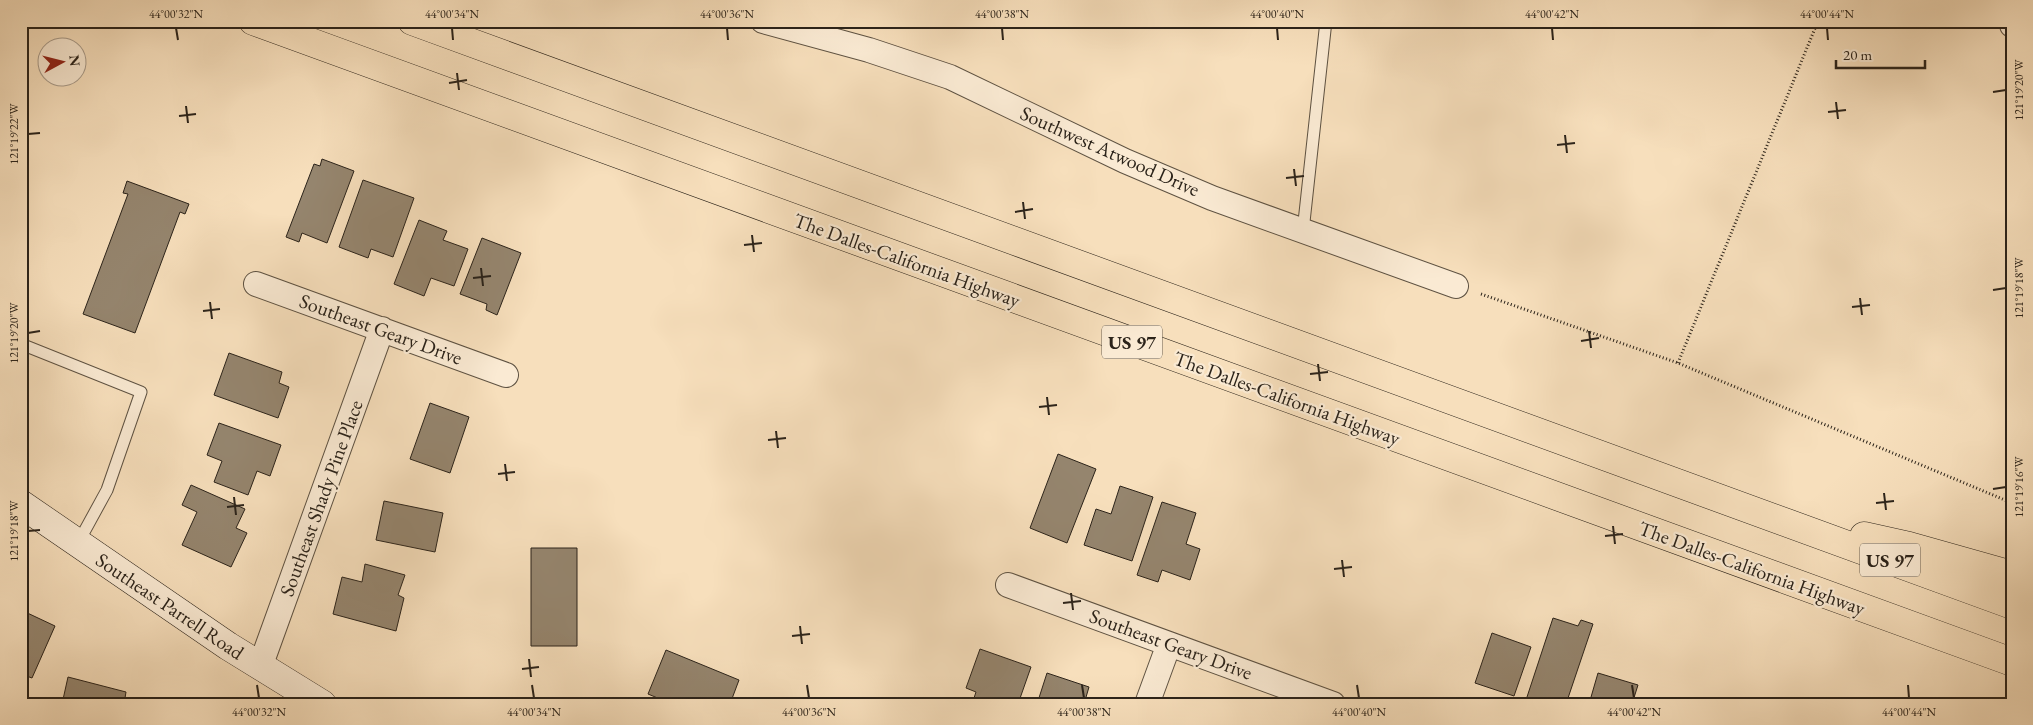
<svg xmlns="http://www.w3.org/2000/svg" width="2033" height="725" viewBox="0 0 2033 725" font-family="'EB Garamond',serif">
	<style>
		.building { fill: #95856e; stroke: #2b231a }
		.lines { fill: none; stroke-linecap: round; stroke-linejoin: round }
		.lane-casing { stroke: #5e5242; stroke-width: 13 }
		.street-casing { stroke: #5e5242; stroke-width: 26 }
		.secondary-casing { stroke: #2b231a; stroke-width: 29 }
		.highway-casing { stroke: #2b231a; stroke-width: 29 }
		.path { stroke: #2b231a; stroke-width: 3; stroke-dasharray: 1 2.5; stroke-linecap: butt }
		.lane { stroke: #faead3; stroke-width: 11 }
		.street { stroke: #faead3; stroke-width: 24 }
		.secondary { stroke: #faead3; stroke-width: 28 }
		.highway { stroke: #f7dfbc; stroke-width: 28 }
		.ticks { fill: none; stroke: #2b231a; stroke-width: 2 }
		.labels { text-anchor: middle; stroke-width: 4.5; stroke-linejoin: round; paint-order: stroke }
		.shield { fill: #faead3; stroke: #695f52; stroke-width: 1 }
		.shield-label { font-size: 19px; font-weight: bold; fill: #2b231a }
		.street-label { font-size: 20px; fill: #2b231a; stroke: #faead3 }
		.neatline { fill: none; stroke: #2b231a; stroke-width: 2 }
		.ticks-label { font-size: 12px; text-anchor: middle; fill: #2b231a }
	</style>
	<rect width="100%" height="100%" fill="#f7dfbc"/>
	<filter id="stains"><feTurbulence type="fractalNoise" baseFrequency=".004" numOctaves="4"/><feColorMatrix values="0 0 0 0 .2 0 0 0 0 .09 0 0 0 0 .02 0 0 0 .5 -.17"/></filter>
	<radialGradient id="worn" r=".72"><stop offset=".6" stop-color="#630" stop-opacity="0"/><stop offset="1" stop-color="#630" stop-opacity=".3"/></radialGradient>
	<!-- building -->
	<path class="building" d="M322 159 354 171 327 243 302 233 299 242 286 237 314 164 320 166Z
		M363 180 414 198 393 257 371 249 368 258 339 247Z
		M127 181 189 204 185 214 180 212 135 333 83 314 128 194 123 193Z
		M419 220 447 231 443 240 468 249 454 286 431 278 424 296 394 284Z
		M482 238 521 253 497 315 486 310 487 304 460 294Z
		M229 353 282 372 279 383 289 387 278 418 214 395Z
		M430 403 469 417 450 473 410 459Z
		M219 423 281 445 270 476 257 471 248 495 214 482 222 461 207 455Z
		M1058 454 1096 469 1067 543 1030 528Z
		M191 485 245 509 236 528 247 533 231 567 182 545 197 512 182 505Z
		M1120 486 1153 497 1132 561 1084 545 1096 509 1111 514Z
		M384 501 443 513 435 552 376 540Z
		M1162 502 1196 513 1186 544 1200 549 1190 580 1162 570 1158 582 1137 575Z
		M531 548H577V646H531Z
		M365 564 405 575 398 595 404 598 396 631 333 614 342 577 362 582Z
		M21 610 55 626 32 678 21 674Z
		M1553 618 1578 626 1581 620 1593 624 1566 704H1537L1526 700Z
		M1492 633 1531 647 1514 696 1475 683Z
		M980 649 1031 667 1018 704H972L976 692 966 688Z
		M666 650 739 680 730 704H672L648 694Z
		M1047 673 1089 687 1084 704H1037Z
		M1598 673 1638 685 1632 704H1589Z
		M68 677 126 692 124 704H62Z"/>
	<g class="lines">
		<defs>
			<path id="lane" d="M1303 231 1326 21
				M21 344 141 392 107 490 78 543"/>
			<path id="street" d="M763 21 869 50 950 77 1125 161 1212 198 1456 286
				M2011 21 2012 25
				M256 284 506 375
				M1008 585 1333 704
				M260 667 382 329
				M1147 704 1169 644"/>
			<path id="secondary" d="M21 504 228 646 322 704"/>
			<path id="highway" d="M253 21 2012 662
				M412 21 2012 605
				M1864 536 1909 546 2012 575"/>
		</defs>
		<!-- lane casing -->
		<use href="#lane" class="lane-casing"/>
		<!-- street casing -->
		<use href="#street" class="street-casing"/>
		<!-- secondary casing -->
		<use href="#secondary" class="secondary-casing"/>
		<!-- highway casing -->
		<use href="#highway" class="highway-casing"/>
		<!-- path -->
		<path class="path" d="M1481 294 1678 363 2012 503
			M1678 363 1818 21"/>
		<!-- lane -->
		<use href="#lane" class="lane"/>
		<!-- street -->
		<use href="#street" class="street"/>
		<!-- secondary -->
		<use href="#secondary" class="secondary"/>
		<!-- highway -->
		<use href="#highway" class="highway"/>
	</g>
	<!-- ticks -->
	<path class="ticks" d="M176 28 178 40M452 28 453 40M727 28 728 40M1002 28 1003 40M1277 28 1278 40M1552 28 1553 40M1827 28 1828 40M457 73 459 90M449 83 467 80M1993 92 2006 90M1836 102 1838 119M186 106 188 123M1828 112 1846 110M179 116 196 114M28 134 40 133M1565 135 1567 153M1557 145 1575 143M1294 169 1296 186M1286 178 1304 176M1023 202 1025 219M1015 212 1033 209M752 235 754 252M744 245 762 243M481 268 483 286M473 278 491 276M1993 290 2006 288M1860 298 1862 315M210 302 212 319M1852 307 1870 305M203 311 220 309M1589 331 1591 348M28 333 40 331M1581 341 1599 338M1318 364 1320 381M1310 374 1328 372M1047 397 1049 415M1039 407 1057 405M776 431 778 448M768 440 786 438M505 464 507 481M498 474 515 472M1993 489 2006 487M1884 493 1886 510M234 497 236 515M1876 503 1894 501M227 507 244 505M1613 526 1615 544M28 531 40 530M1605 536 1623 534M1342 560 1344 577M1334 569 1352 567M1071 593 1073 610M1063 603 1081 601M800 626 802 644M792 636 810 634M529 659 531 677M522 669 539 667M257 685 259 698M532 685 534 698M807 685 809 698M1082 685 1084 698M1357 685 1359 698M1632 685 1634 698M1908 685 1909 698"/>
	<g class="labels">
		<!-- shield labels -->
		<g class="shield">
			<rect x="1102" y="325.5" width="60" height="33" rx="4"/>
			<rect x="1860" y="543.5" width="60" height="33" rx="4"/>
		</g>
		<g class="shield-label">
			<text x="1132" y="349">US 97</text>
			<text x="1890" y="567">US 97</text>
		</g>
		<!-- street labels -->
		<g class="street-label">
			<text transform="translate(1110 151) rotate(24)" y="7">Southwest Atwood Drive</text>
			<text transform="translate(907 260) rotate(20)" y="7">The Dalles-California Highway</text>
			<text transform="translate(381 329) rotate(20)" y="7">Southeast Geary Drive</text>
			<text transform="translate(1287 398) rotate(20)" y="7">The Dalles-California Highway</text>
			<text transform="translate(321 498) rotate(-70)" y="7">Southeast Shady Pine Place</text>
			<text transform="translate(1752 568) rotate(20)" y="7">The Dalles-California Highway</text>
			<text transform="translate(170 606) rotate(34)" y="7">Southeast Parrell Road</text>
			<text transform="translate(1171 644) rotate(20)" y="7">Southeast Geary Drive</text>
		</g>
	</g>
	<!-- margin -->
	<rect width="2033" height="725" fill="none" stroke="#f7dfbc" stroke-width="55"/>
	<!-- north arrow -->
	<g transform="translate(62 62) rotate(83)"><circle r="24" fill="#faead3" stroke="#a79a89"/>
	<path d="M0-4L9 19L0 12L-9 19Z" fill="#8f2418"/>
	<text y="-8" font-size="14" font-weight="bold" text-anchor="middle" fill="#2b231a">N</text>
	</g>
	<!-- scale -->
	<path d="M1836 60v8h89v-8" fill="none" stroke="#2b231a" stroke-width="2.5"/>
	<text x="1843" y="60" font-size="15" fill="#2b231a" stroke="#faead3" stroke-width="4" paint-order="stroke">20 m</text>
	<rect x="28" y="28" width="1978" height="670" class="neatline"/>
	<g class="ticks-label">
		<text x="176" y="18">44°00'32"N</text>
		<text x="452" y="18">44°00'34"N</text>
		<text x="727" y="18">44°00'36"N</text>
		<text x="1002" y="18">44°00'38"N</text>
		<text x="1277" y="18">44°00'40"N</text>
		<text x="1552" y="18">44°00'42"N</text>
		<text x="1827" y="18">44°00'44"N</text>
		<text transform="translate(2019 90) rotate(-90)" y="4">121°19'20"W</text>
		<text transform="translate(14 134) rotate(-90)" y="4">121°19'22"W</text>
		<text transform="translate(2019 288) rotate(-90)" y="4">121°19'18"W</text>
		<text transform="translate(14 333) rotate(-90)" y="4">121°19'20"W</text>
		<text transform="translate(2019 487) rotate(-90)" y="4">121°19'16"W</text>
		<text transform="translate(14 531) rotate(-90)" y="4">121°19'18"W</text>
		<text x="259" y="716">44°00'32"N</text>
		<text x="534" y="716">44°00'34"N</text>
		<text x="809" y="716">44°00'36"N</text>
		<text x="1084" y="716">44°00'38"N</text>
		<text x="1359" y="716">44°00'40"N</text>
		<text x="1634" y="716">44°00'42"N</text>
		<text x="1909" y="716">44°00'44"N</text>
	</g>
	<rect width="100%" height="100%" filter="url(#stains)"/>
	<rect width="100%" height="100%" fill="url(#worn)"/>
</svg>
